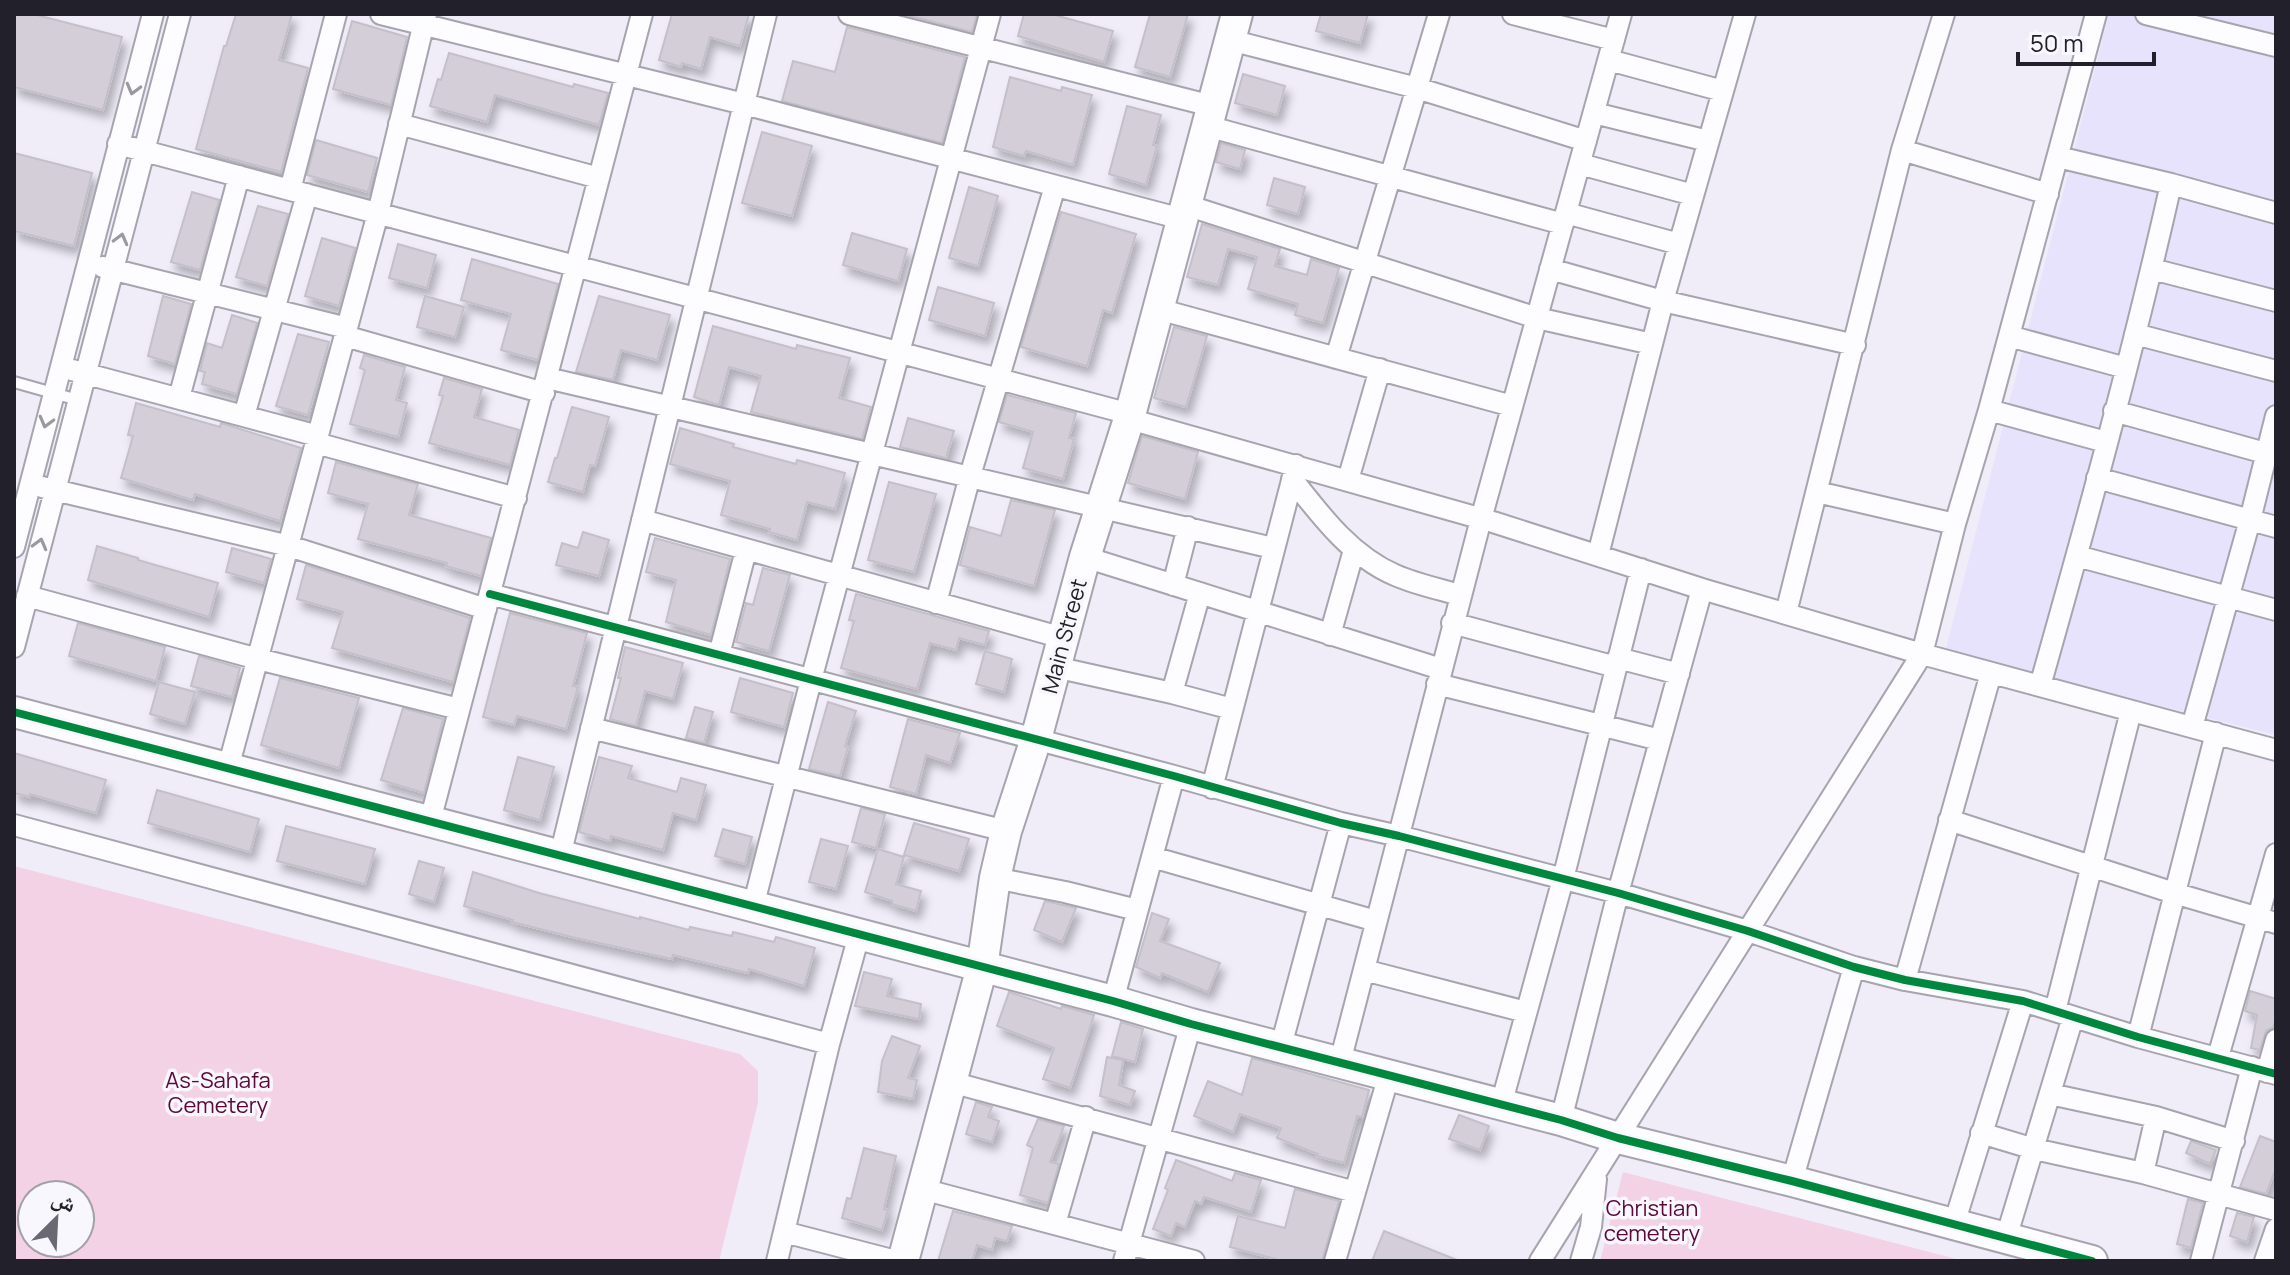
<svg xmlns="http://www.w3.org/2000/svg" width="2290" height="1275" viewBox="0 0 2290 1275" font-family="Manrope,'Noto Naskh Arabic',sans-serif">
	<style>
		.built { fill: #e8e3fc }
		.green { fill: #f3d2e5; fill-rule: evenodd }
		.building { fill: #d4ced9; stroke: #c4bfc9; stroke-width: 2; filter: url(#shadow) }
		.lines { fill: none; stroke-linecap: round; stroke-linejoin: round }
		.lane-casing { stroke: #a6a4ae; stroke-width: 14 }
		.street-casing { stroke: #a6a4ae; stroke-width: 24 }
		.secondary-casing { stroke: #a6a4ae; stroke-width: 34 }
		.lane { stroke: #fdfcfe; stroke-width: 10 }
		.street { stroke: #fdfcfe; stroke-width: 20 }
		.secondary { stroke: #fdfcfe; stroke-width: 30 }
		.cycleway-casing { stroke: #f8f7fd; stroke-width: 13 }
		.cycleway { stroke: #00873e; stroke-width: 8 }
		.oneway { stroke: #9a999f }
		.labels { text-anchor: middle; stroke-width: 7; stroke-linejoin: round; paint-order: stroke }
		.street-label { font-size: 22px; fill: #22202a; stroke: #f8f7fd }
		.park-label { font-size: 22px; fill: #5c0839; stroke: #f8f7fd }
	</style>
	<defs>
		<filter id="shadow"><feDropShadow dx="4.5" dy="8" stdDeviation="4" flood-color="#0004"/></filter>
	</defs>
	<rect width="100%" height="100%" fill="#f0edf9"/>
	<!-- built -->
	<path class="built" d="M2109 14H2276V735L1945 652Z"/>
	<!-- green -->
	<path class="green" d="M14 866 740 1054 758 1071V1103L719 1261H14ZM32 1195H80V1243H32Z
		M1623 1172 1964 1261H1600Z"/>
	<!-- building -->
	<path class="building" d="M14 14H33L122 37 103 110 14 87Z
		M236 14H292L279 60 308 68 281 172 196 149 224 46H226Z
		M672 14H749L740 46 710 37 701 69 682 63 681 67 659 60Z
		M902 14H977L972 32Z
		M1024 14H1051L1113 31 1104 62 1018 36Z
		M1150 14H1188L1170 77 1135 67Z
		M1321 14H1368L1360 43 1316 31Z
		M352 21 407 37 391 105 333 89Z
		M847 27 965 57 942 143 782 101 793 61 835 72Z
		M449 53 573 87 574 84 608 93 599 125 495 95 487 122 430 106 438 79 441 80Z
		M1243 74 1285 86 1277 115 1235 103Z
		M1010 77 1061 91 1062 87 1092 95 1073 165 1026 151 1024 156 993 147Z
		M1127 106 1161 115 1153 145 1157 146 1146 185 1109 174Z
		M762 132 812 146 792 216 742 203Z
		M316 140 377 158 368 192 307 175Z
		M1221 143 1245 150 1240 169 1216 162Z
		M14 153 92 173 74 246 14 231Z
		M1274 178 1305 187 1298 214 1267 205Z
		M969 187 998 196 978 266 949 258Z
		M192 192 219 200 200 270 171 262Z
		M258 206 288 214 267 286 236 277Z
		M1061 212 1136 234 1112 313 1103 310 1087 366 1021 347Z
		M1202 224 1280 249 1275 266 1307 275 1311 259 1339 268 1323 323 1295 315 1298 304 1248 289 1257 257 1228 249 1218 285 1187 277Z
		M852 233 907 249 898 281 843 265Z
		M322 238 355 248 339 306 305 296Z
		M398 244 436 255 427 288 389 278Z
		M472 259 558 284 538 360 501 350 511 314 461 300Z
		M938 287 994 303 985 336 929 320Z
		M163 296 191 304 175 364 148 356Z
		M425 296 464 307 455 337 417 327Z
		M599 296 670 315 657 360 621 350 613 380 576 372Z
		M232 315 257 323 237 394 202 384 205 372 200 371 207 343 222 348Z
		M713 326 796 349 797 345 850 358 839 398 871 407 862 439 751 412 761 376 729 367 719 405 694 397Z
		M1174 327 1207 336 1186 407 1154 398Z
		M298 334 329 342 308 415 276 406Z
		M364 355 405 367 396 400 407 403 398 437 350 424 365 370 360 368Z
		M444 378 482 389 474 417 519 430 510 465 429 443 443 396 439 395Z
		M1007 395 1076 413 1069 438 1074 439 1063 479 1023 468 1033 432 999 422Z
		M136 403 220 427 221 423 301 448 280 521 195 494 193 500 121 478 133 436 128 435Z
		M572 407 609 417 595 466 590 465 583 492 548 482 555 458H557Z
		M908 418 954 431 946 458 900 447Z
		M680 428 734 444 733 447 796 464 797 460 845 473 835 509 807 502 797 540 769 532 770 529 721 515 730 481 670 464Z
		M1142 436 1198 452 1185 499 1128 483Z
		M336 462 418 484 409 515 491 538 481 576 446 566 447 563 358 539 368 504 328 493Z
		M889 482 936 494 914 572 868 560Z
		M1011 500 1055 510 1034 586 960 565 970 527 1001 536Z
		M583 532 609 540 599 576 556 565 562 543 578 548Z
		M655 538 730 559 711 635 666 622 676 580 646 572Z
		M97 546 138 558V560L218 583 209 617 88 580Z
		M232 548 271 559 264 583 226 572Z
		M306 565 470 618 453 682 332 648 343 612 297 599Z
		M763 568 790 575 769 651 736 642 746 603 753 605Z
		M856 594 989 631 985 645 959 638 956 650 930 643 917 689 841 668 854 621 849 620Z
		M510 613 587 633 573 686 578 687 566 729 517 716 514 725 483 717Z
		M78 623 165 647 156 681 69 656Z
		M625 647 683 663 673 699 645 691 636 726 610 719 621 678H618Z
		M985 651 1012 659 1004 692 976 684Z
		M199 656 240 668 232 697 191 686Z
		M280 678 359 698 339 768 261 745Z
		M740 678 793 693 784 727 731 712Z
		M159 682 195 692 185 724 150 714Z
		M828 702 856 711 845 746 848 747 840 776 809 769Z
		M695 707 713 712 704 743 686 738Z
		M403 708 443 719 424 793 381 780Z
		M908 719 960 733 950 763 926 755 916 794 890 787Z
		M14 753 106 780 96 813 30 794V797L14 793Z
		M518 757 554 767 540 820 504 810Z
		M599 757 632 766 628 778 677 792 681 778 706 785 696 820 673 813 663 850 611 836 610 841 579 832Z
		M157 790 259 819 250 852 148 823Z
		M861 808 885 814 876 848 852 842Z
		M914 823 969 839 959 871 904 855Z
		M286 826 375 849 365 884 277 861Z
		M723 829 752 837 745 864 715 856Z
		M821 839 848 846 836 889 809 882Z
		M878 849 904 857 896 884 921 891 916 911 892 904V901L865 892Z
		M419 861 444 868 434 902 409 894Z
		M473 872 539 893 640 919V917L689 930 690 927 732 936 733 932 774 942 776 937 815 948 804 986 749 969 748 973 673 955 672 959 576 938 512 922 513 920 464 906Z
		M1045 901 1076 908 1062 942 1034 930Z
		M1152 913 1169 919 1160 941 1220 963 1208 992 1162 973 1160 978 1136 967Z
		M864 972 892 979 887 996 921 1004 919 1019 855 1006Z
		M2250 991 2276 999V1019L2273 1027 2266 1031 2260 1050 2251 1048 2257 1015 2245 1011Z
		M1009 992 1061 1009 1062 1006 1094 1015 1070 1088 1043 1079 1054 1048 997 1026Z
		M1121 1022 1143 1029 1135 1062 1112 1056Z
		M892 1036 920 1046 908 1078 917 1080 913 1099 878 1092 882 1061Z
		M1107 1057 1123 1060 1119 1085 1135 1091 1130 1105 1100 1096Z
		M1252 1058 1369 1090 1362 1117 1357 1116 1344 1163 1317 1156 1318 1154 1277 1138 1281 1128 1240 1114 1233 1132 1194 1116 1208 1081 1242 1095Z
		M976 1102 992 1107 988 1117 999 1121 992 1142 966 1134Z
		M1459 1115 1489 1126 1480 1150 1449 1139Z
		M1038 1119 1064 1126 1050 1162 1059 1164 1048 1203 1020 1195 1033 1148 1027 1145Z
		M2260 1136 2276 1142V1168L2266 1194 2240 1187Z
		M2191 1141 2216 1150 2210 1164 2186 1153Z
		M864 1148 896 1156 884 1209 888 1210 882 1230 842 1218 847 1198 851 1199Z
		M1176 1160 1232 1181 1235 1173 1261 1180 1251 1212 1204 1197 1201 1204 1195 1201 1185 1227 1176 1223 1171 1236 1153 1229 1168 1190 1165 1188Z
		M1295 1189 1339 1201 1322 1261H1276V1259L1230 1247 1238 1216 1285 1228Z
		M2188 1199 2203 1203 2191 1248 2177 1244Z
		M953 1211 1012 1226 1007 1241 995 1238 992 1250 977 1245 972 1261H938Z
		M2237 1213 2254 1217 2247 1242 2230 1236Z
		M1384 1231 1457 1260V1261H1372Z"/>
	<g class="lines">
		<defs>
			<path id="lane" d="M14 382 78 400"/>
			<path id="street" d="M381 14 744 104 1182 219
				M849 14 1212 106
				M1513 14 1614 40
				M2146 14 2276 46
				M1230 40 1417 88 1586 141
				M1609 60 1723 91
				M1594 113 1708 141
				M399 124 599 178
				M1207 126 1563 224
				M118 144 1130 414
				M1902 150 2048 194
				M1580 164 1693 195
				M2171 184 2276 213
				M290 190 336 14
				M1186 205 1537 318 1652 344
				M1566 213 1679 244
				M103 267 347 328
				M1550 269 1663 301 1855 345
				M2152 269 2276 301
				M1158 309 1512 406
				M2135 334 2276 371
				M345 336 544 393
				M2009 336 2126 368
				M1336 358 1439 14
				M72 370 318 436
				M547 378 1273 548
				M179 398 239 176
				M1989 410 2106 442
				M2114 411 2276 456
				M244 416 307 194
				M1129 419 1493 522 1702 589 1922 654 2276 750
				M316 443 516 498
				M2097 478 2276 527
				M1292 479C1321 516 1351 556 1395 575 1415 584 1439 589 1460 595
				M1348 480 1380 369
				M42 487 289 546 486 609
				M1817 492 1955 524
				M642 520 1063 638
				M14 547 153 14
				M1598 555 1663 301 1745 14
				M2077 556 2276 610
				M1085 557 1441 669
				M1173 585 1188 527
				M490 594 1174 776 1341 823 1399 836 1618 893 1748 931 1854 967 1905 980 2023 1001 2138 1037 2276 1074
				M27 596 258 659 459 709
				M936 603 970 476 1055 186
				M1786 613 1902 150 1944 14
				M1452 623 1616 667
				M1330 635 1354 550
				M14 647 180 14
				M719 655 746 550
				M1618 658 1679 674
				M1055 667 1172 693 1232 709
				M1437 684 1660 740
				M2040 686C2087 520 2133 353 2171 184L2058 157
				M1172 693 1200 593
				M2192 727 2250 520 2276 416
				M591 728 1006 831
				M228 768 378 213 426 14
				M1212 788 1296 465
				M1949 820 2174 893 2276 923
				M430 821 642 14
				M14 825 829 1044
				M560 856 766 14
				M1152 857 1376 921
				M995 878 1065 892 1137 910
				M753 907 811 680 990 14
				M1364 970 1526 1012
				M1905 980 1991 673
				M1113 1001 1174 776
				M2055 1011 2131 711
				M2138 1037 2216 733
				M1281 1046 1341 823
				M2218 1057 2276 854
				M1340 1062 1481 519 1621 14
				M2267 1072 2276 1040
				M951 1082 1355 1192
				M2050 1094 2156 1117 2234 1141
				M1501 1105 1563 879 1641 569
				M1561 1120 1618 893 1702 589
				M1981 1133 2034 1149 2143 1173 2276 1210
				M2143 1173 2156 1117
				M1792 1181 1854 967
				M922 1189 1194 1261
				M1055 1224 1086 1117
				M1954 1224 2023 1001
				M784 1232 896 1261
				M2006 1238 2073 1017
				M777 1261 829 1044 859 935
				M1124 1261 1191 1024
				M1335 1261 1389 1075
				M1540 1261 1922 654 1955 524 1989 410 2096 14
				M1581 1261 1591 1227 1596 1179
				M2201 1261 2252 1067
				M2265 1261 2276 1229"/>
			<path id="secondary" d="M14 712 1113 1001 1191 1024 1561 1120 1618 1138 1792 1181 2092 1261
				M903 1261 982 967 995 878 1006 831 1036 739 1085 557 1129 419 1237 14"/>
		</defs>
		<!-- lane casing -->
		<use href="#lane" class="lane-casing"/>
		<!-- street casing -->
		<use href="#street" class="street-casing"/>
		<!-- secondary casing -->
		<use href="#secondary" class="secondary-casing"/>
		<!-- lane -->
		<use href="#lane" class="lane"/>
		<!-- street -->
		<use href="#street" class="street"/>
		<!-- secondary -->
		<use href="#secondary" class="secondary"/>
		<defs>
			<path id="cycleway" d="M490 594 1174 776 1341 823 1399 836 1618 893 1748 931 1854 967 1905 980 2023 1001 2138 1037 2276 1074
				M14 712 1113 1001 1191 1024 1561 1120 1618 1138 1792 1181 2092 1261"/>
		</defs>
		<!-- cycleway casing -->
		<use href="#cycleway" class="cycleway-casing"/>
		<!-- cycleway -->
		<use href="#cycleway" class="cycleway"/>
	</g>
	<!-- one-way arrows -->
	<defs><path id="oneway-chevron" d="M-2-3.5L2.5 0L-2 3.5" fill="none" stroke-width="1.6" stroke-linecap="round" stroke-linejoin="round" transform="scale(2)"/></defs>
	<g class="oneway">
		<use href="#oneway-chevron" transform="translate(133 89) rotate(105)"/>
		<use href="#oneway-chevron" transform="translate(121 239) rotate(-75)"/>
		<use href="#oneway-chevron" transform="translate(46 422) rotate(105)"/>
		<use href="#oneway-chevron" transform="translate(40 544) rotate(-75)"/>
	</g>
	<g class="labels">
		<!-- street labels -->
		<g class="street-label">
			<text transform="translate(1064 636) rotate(-75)" y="8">Main Street</text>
		</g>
		<!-- park labels -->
		<g class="park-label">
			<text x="218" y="1088">As-Sahafa<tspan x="218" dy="25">Cemetery</tspan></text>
			<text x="1652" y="1216">Christian<tspan x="1652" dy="25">cemetery</tspan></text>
		</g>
	</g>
	<!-- border -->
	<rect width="2290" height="1275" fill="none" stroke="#22202a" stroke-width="32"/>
	<!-- north arrow -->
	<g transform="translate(56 1219) rotate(24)"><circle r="38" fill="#f8f7fd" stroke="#a2a1a9" stroke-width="2"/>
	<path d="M0-6L14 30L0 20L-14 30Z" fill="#6a6872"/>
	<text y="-12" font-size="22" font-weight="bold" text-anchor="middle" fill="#22202a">ش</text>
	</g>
	<!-- scale -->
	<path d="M2018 52v12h136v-12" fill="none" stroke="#22202a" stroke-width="4"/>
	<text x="2030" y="52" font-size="24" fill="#22202a" stroke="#f8f7fd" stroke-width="6" paint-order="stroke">50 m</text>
</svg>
